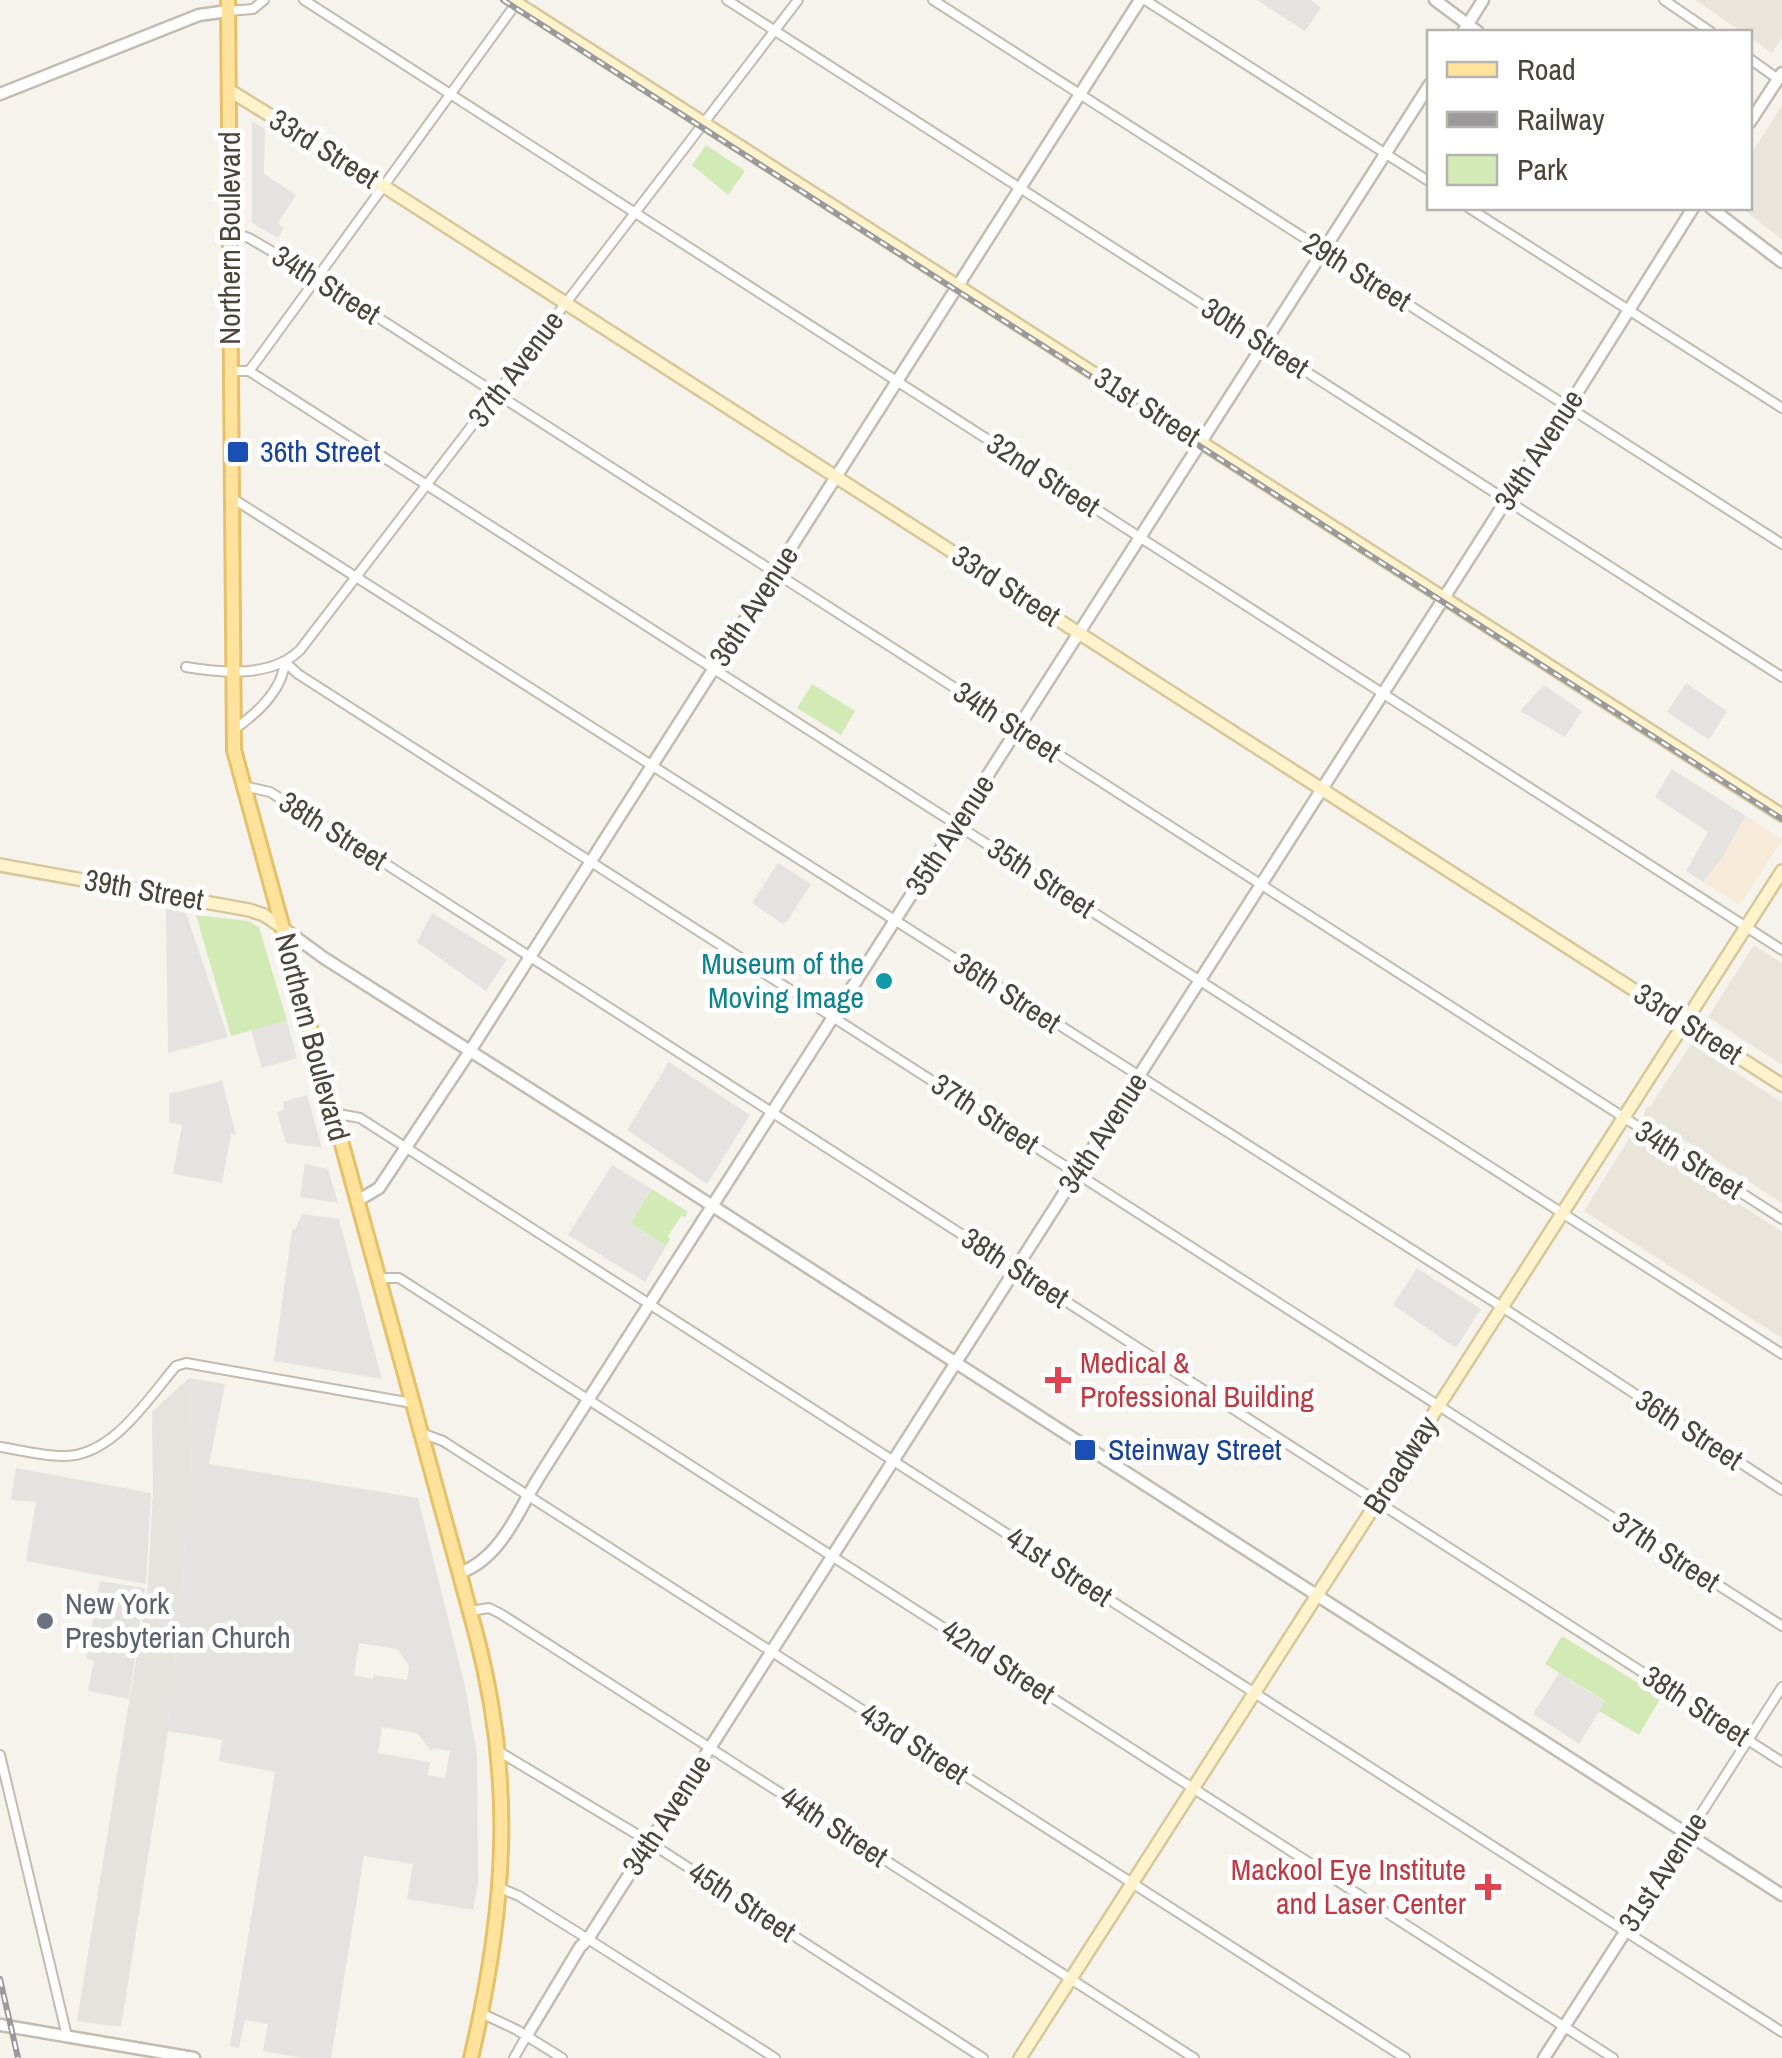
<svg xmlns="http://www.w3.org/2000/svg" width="1782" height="2058" viewBox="0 0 1782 2058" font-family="'Archivo Narrow',sans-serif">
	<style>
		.residential { fill: #eae5da }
		.commercial { fill: #f7ead8 }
		.industrial { fill: #e6e2dd }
		.green { fill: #d2eab5 }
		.parking { fill: #e5e3e0; fill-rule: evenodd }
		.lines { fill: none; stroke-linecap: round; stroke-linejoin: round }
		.minor-casing { stroke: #c2bbae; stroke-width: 12 }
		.tertiary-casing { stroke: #c2bbae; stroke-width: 15 }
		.secondary-casing { stroke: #d6c79b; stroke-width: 16 }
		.primary-casing { stroke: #e6c16a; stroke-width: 18 }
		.minor { stroke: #fff; stroke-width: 8 }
		.tertiary { stroke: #fff; stroke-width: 10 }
		.secondary { stroke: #fff3cd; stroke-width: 11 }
		.primary { stroke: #ffe39c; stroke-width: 12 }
		.rail-casing { stroke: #9a9a9a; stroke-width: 6 }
		.rail { stroke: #fff; stroke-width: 2.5; stroke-dasharray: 8; stroke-linecap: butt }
		.transit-dot { fill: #1a4fb4; stroke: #fff; stroke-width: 4 }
		.culture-dot { fill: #0f9aa8; stroke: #fff; stroke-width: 4 }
		.health-dot { fill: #e0444e; stroke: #fff; stroke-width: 4 }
		.worship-dot { fill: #6b7280; stroke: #fff; stroke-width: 4 }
		.labels { text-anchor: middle; stroke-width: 10; stroke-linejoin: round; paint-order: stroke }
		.street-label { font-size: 30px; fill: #4b4439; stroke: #fff }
		.transit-label { font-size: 30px; fill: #164399; stroke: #fff; text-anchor: start }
		.culture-label { font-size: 30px; fill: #0d838f; stroke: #fff; text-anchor: end }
		.health-label { font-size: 30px; fill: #be3a42; stroke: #fff; text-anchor: start }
		.worship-label { font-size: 30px; fill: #5b616d; stroke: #fff; text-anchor: start }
	</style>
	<rect width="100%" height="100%" fill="#f6f3ec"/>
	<!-- residential -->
	<path class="residential" d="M1695 0H1782V37L1772 53 1750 37V32H1742Z
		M1782 105V239L1741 208H1750V156Z
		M1754 945 1782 963V1065L1708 1017Z
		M1691 1044 1782 1102V1203L1672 1132 1669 1135 1643 1118 1646 1108 1650 1107Z
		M1630 1137 1659 1156 1662 1153 1681 1165 1782 1232V1338L1584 1211Z"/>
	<!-- commercial -->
	<path class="commercial" d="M1746 816 1782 840 1740 905 1703 882 1720 861Z"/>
	<!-- industrial -->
	<path class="industrial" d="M189 1378 191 1489 168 1731 121 2027 77 2021 148 1586 153 1491 152 1412Z"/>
	<!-- green -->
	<path class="green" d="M706 145 745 171 728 195 692 165Z
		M812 684 855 711 841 735 797 708Z
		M196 915 248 921 259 927 287 1021 231 1036Z
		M652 1189 688 1212 685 1217 681 1216 668 1236 670 1240 666 1246 630 1223Z
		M1562 1636 1661 1697 1639 1735 1599 1711 1605 1701 1545 1664Z"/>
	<!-- parking -->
	<path class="parking" d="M1257 0H1311L1321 8 1305 31Z
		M252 121 265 129 264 174 296 195 278 223 284 228 278 238 252 223Z
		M1686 683 1727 711 1709 740 1667 712Z
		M1544 685 1582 711 1565 737 1520 711Z
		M1672 769 1746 816 1720 861 1703 882 1686 871 1708 832 1655 797Z
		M778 863 811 884 788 920 783 924 752 903Z
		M166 909 186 913 228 1037 168 1053Z
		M432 913 507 959 486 991 417 942Z
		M287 1021 297 1058 262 1068 251 1030Z
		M669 1062 750 1115 707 1184 627 1130Z
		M222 1081 236 1135 231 1134 222 1183 173 1174 182 1125 169 1122V1094Z
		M307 1095 322 1148 286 1143 277 1112 284 1110 283 1102Z
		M305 1164 328 1169 338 1203 300 1197Z
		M612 1165 652 1189 630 1223 666 1246 645 1282 568 1235Z
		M302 1214 339 1219 382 1379 274 1361 292 1230 295 1229Z
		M1417 1268 1481 1309 1456 1348 1393 1305Z
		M189 1378 225 1384 209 1464 418 1498 465 1686 477 1755 478 1883 473 1910 407 1899 413 1864 364 1856 331 2058H302L263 2051 268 2024 245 2020 239 2048 230 2046 275 1772 219 1761 222 1740 168 1731 191 1489ZM359 1643 397 1649 409 1666 407 1680 374 1675 373 1679 354 1675ZM382 1727 417 1733 432 1752 433 1748 450 1751 445 1778 428 1775 430 1762 378 1753Z
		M16 1468 151 1493 146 1584 26 1561 36 1502 11 1500Z
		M100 1581 145 1588 129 1699 88 1691 94 1661 86 1658Z
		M1559 1673 1605 1702 1579 1744 1533 1714Z"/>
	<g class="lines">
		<defs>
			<path id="minor" d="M304 0 1782 950
				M727 0 1782 677
				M933 0 1782 544
				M1145 0 1430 182
				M1664 0 1711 32
				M228 11 253 9 264 0
				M1750 59 1778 79
				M1469 208 1782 408
				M230 232 249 238 307 272 1782 1219
				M230 371H249L258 359 518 1
				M249 371 1782 1354
				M232 498 1502 1307 1782 1490
				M285 662 298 674 1782 1626
				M186 667C222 673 271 678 300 650L798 0
				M232 731C255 715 282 692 285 662
				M243 786 270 792 375 857 1782 1762
				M333 1113 360 1118 1782 2032
				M378 1278H399L1613 2058
				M421 1433 443 1441 1405 2058
				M0 1447C20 1450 42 1456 63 1456 112 1457 147 1400 176 1366L186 1363 412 1403
				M470 1611 489 1608 501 1614 1194 2058
				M498 1751 638 1835 983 2058
				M0 1755 67 2036
				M1688 1834 1782 1687
				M500 1888 519 1896 588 1939 775 2058
				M481 2013 517 2030 562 2058
				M514 2058 527 2035"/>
			<path id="tertiary" d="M1435 0 1478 32
				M1463 32 1483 0
				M0 94 199 15 228 11
				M1750 122 1782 73
				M1711 208 1782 262
				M283 928 324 958 621 1147 1782 1895
				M357 1201 379 1188 470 1051 1140 0
				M459 1573C493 1562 512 1526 528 1496 537 1479 548 1463 558 1447L1430 84
				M0 2025 194 2058
				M527 2035 580 1947 588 1939 1539 449 1575 396 1693 208
				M1544 2058 1688 1834"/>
			<path id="secondary" d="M512 0 1782 815
				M229 90 374 180 1782 1085
				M0 865 249 910 264 915 283 928
				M1020 2058 1782 871"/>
			<path id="primary" d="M228 0 234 750 475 1630C515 1779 506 1910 471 2058"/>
		</defs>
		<!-- minor casing -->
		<use href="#minor" class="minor-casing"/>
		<!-- tertiary casing -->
		<use href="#tertiary" class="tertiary-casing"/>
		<!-- secondary casing -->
		<use href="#secondary" class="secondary-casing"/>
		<!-- primary casing -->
		<use href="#primary" class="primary-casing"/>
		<!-- minor -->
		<use href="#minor" class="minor"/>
		<!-- tertiary -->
		<use href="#tertiary" class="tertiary"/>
		<!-- secondary -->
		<use href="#secondary" class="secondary"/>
		<!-- primary -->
		<use href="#primary" class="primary"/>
		<defs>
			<path id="rail" d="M503 0 1782 819
				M0 1979 18 2058"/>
		</defs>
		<!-- rail casing -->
		<use href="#rail" class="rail-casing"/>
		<!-- rail -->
		<use href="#rail" class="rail"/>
	</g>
	<!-- markers -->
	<g class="transit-dot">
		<rect x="226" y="440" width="24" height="24" rx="5"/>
		<rect x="1073" y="1438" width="24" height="24" rx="5"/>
	</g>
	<circle class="culture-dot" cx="884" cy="981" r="10"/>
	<g class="health-dot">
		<path d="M1053 1365h10v10h10v10h-10v10h-10v-10h-10v-10h10z"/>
		<path d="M1483 1872h10v10h10v10h-10v10h-10v-10h-10v-10h10z"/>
	</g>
	<circle class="worship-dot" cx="45" cy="1621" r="10"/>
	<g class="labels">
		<!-- street labels -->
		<g class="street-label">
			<text transform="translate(324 149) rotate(32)" y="10">33rd Street</text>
			<text transform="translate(230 238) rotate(-90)" y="10">Northern Boulevard</text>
			<text transform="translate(1357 272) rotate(32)" y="10">29th Street</text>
			<text transform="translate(326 285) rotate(32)" y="10">34th Street</text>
			<text transform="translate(1255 338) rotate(33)" y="10">30th Street</text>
			<text transform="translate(516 369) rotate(-53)" y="10">37th Avenue</text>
			<text transform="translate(1147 407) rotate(33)" y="10">31st Street</text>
			<text transform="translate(1539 450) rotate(-57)" y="10">34th Avenue</text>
			<text transform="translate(1043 475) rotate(33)" y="10">32nd Street</text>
			<text transform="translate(1006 586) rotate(33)" y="10">33rd Street</text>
			<text transform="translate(754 606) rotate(-57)" y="10">36th Avenue</text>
			<text transform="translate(1007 722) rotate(33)" y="10">34th Street</text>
			<text transform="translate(333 831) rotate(32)" y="10">38th Street</text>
			<text transform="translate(950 835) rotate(-57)" y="10">35th Avenue</text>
			<text transform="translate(1041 878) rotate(33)" y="10">35th Street</text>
			<text transform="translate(144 890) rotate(10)" y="10">39th Street</text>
			<text transform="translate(1007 993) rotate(33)" y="10">36th Street</text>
			<text transform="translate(1688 1024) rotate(33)" y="10">33rd Street</text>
			<text transform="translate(312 1037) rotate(75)" y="10">Northern Boulevard</text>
			<text transform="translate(985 1114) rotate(33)" y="10">37th Street</text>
			<text transform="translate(1103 1133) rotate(-57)" y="10">34th Avenue</text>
			<text transform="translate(1689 1160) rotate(32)" y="10">34th Street</text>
			<text transform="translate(1015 1268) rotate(33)" y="10">38th Street</text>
			<text transform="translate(1689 1430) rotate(33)" y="10">36th Street</text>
			<text transform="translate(1401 1465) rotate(-57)" y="10">Broadway</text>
			<text transform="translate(1666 1552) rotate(33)" y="10">37th Street</text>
			<text transform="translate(1059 1567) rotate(33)" y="10">41st Street</text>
			<text transform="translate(998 1662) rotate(33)" y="10">42nd Street</text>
			<text transform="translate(1696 1706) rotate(33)" y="10">38th Street</text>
			<text transform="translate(914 1744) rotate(33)" y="10">43rd Street</text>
			<text transform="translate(667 1815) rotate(-57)" y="10">34th Avenue</text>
			<text transform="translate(834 1827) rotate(33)" y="10">44th Street</text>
			<text transform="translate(1663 1872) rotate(-57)" y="10">31st Avenue</text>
			<text transform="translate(742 1902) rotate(33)" y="10">45th Street</text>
		</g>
		<!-- transit labels -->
		<g class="transit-label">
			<text x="260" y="462">36th Street</text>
			<text x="1108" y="1460">Steinway Street</text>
		</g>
		<!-- culture labels -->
		<g class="culture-label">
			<text x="864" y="974">Museum of the<tspan x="864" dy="34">Moving Image</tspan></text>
		</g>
		<!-- health labels -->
		<g class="health-label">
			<text x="1080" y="1373">Medical &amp;<tspan x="1080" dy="34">Professional Building</tspan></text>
			<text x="1466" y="1880" text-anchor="end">Mackool Eye Institute<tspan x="1466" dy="34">and Laser Center</tspan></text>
		</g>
		<!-- worship labels -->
		<g class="worship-label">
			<text x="65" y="1614">New York<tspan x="65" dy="34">Presbyterian Church</tspan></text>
		</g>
	</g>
	<!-- legend -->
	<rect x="1427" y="30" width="325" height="180" fill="#ffffff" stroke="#b7b4b0" stroke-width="2.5"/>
	<rect x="1447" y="62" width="50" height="15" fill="#ffe39c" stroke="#b7b4b0" stroke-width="2.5"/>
	<text x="1517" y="80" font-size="30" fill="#4b4439">Road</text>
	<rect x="1447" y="112" width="50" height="15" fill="#9a9a9a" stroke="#b7b4b0" stroke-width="2.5"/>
	<text x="1517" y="130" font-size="30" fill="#4b4439">Railway</text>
	<rect x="1447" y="155" width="50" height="30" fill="#d2eab5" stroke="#b7b4b0" stroke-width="2.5"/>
	<text x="1517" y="180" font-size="30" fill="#4b4439">Park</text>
</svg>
